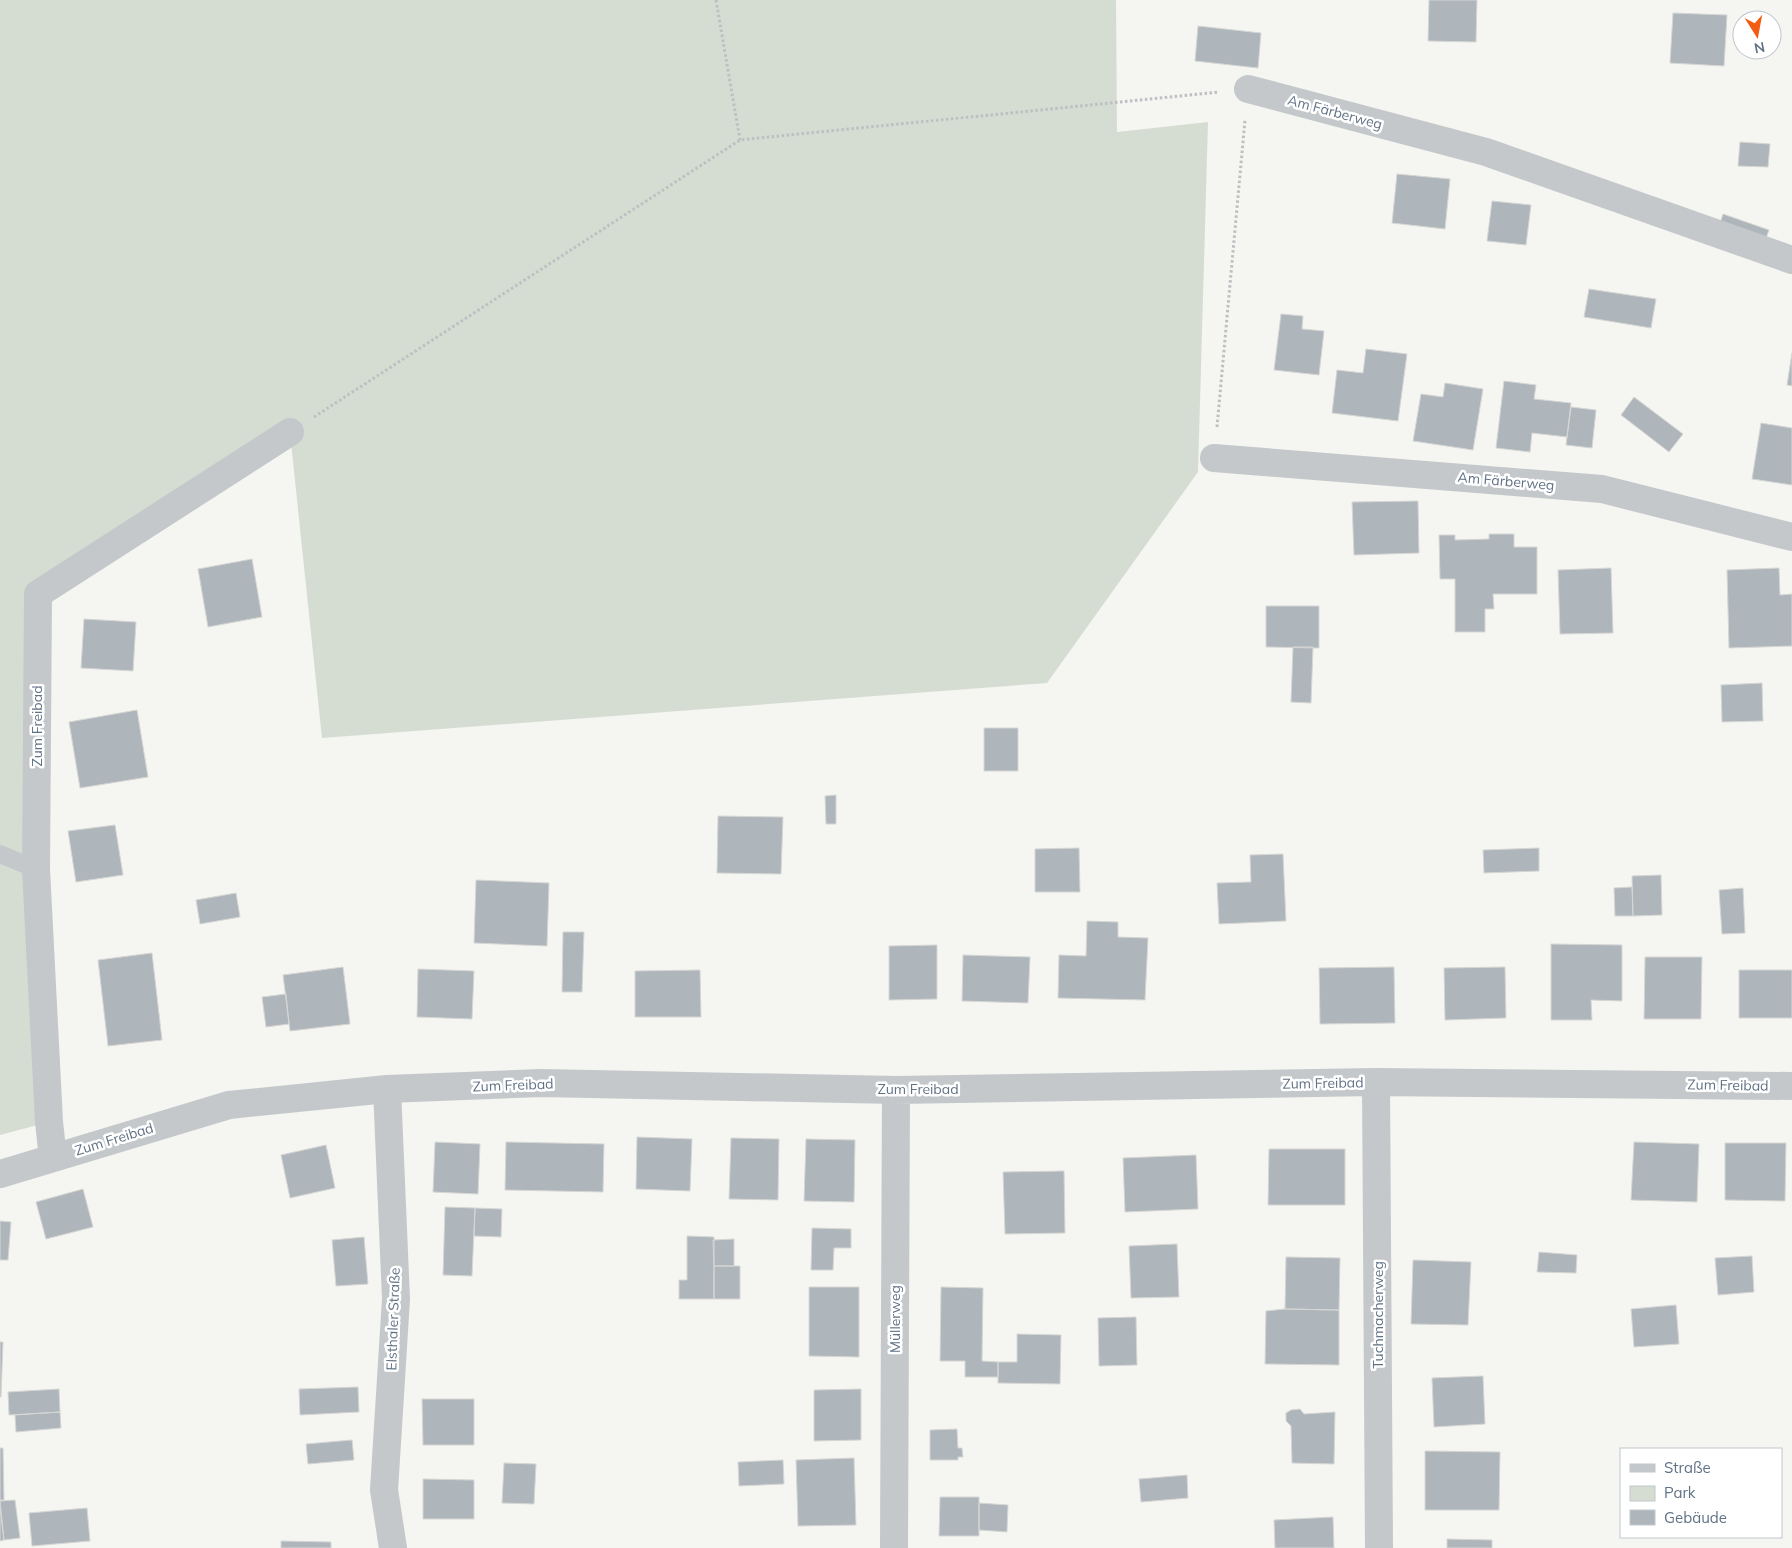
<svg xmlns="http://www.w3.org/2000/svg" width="1792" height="1548" viewBox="0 0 1792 1548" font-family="Mulish,sans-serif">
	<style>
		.green { fill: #d5ddd2 }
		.building { fill: #aeb6bc; stroke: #d6d6d4 }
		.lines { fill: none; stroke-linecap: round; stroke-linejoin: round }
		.path { stroke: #bdbfc2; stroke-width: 3; stroke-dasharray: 2.5 2.5; stroke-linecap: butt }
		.lane { stroke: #c4c8cb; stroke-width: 18 }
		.street { stroke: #c4c8cb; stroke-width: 28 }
		.labels { text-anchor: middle; stroke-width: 5; stroke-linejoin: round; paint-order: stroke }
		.street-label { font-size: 14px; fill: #617285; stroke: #fff }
	</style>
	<rect width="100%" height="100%" fill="#f5f5f1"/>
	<!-- green -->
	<path class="green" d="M0 0H1116L1117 132 1208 122 1198 472 1047 683 322 738 290 433 38 594 49 1122 0 1135Z"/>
	<!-- building -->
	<path class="building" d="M1429 0H1477L1476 42 1428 41Z
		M1673 13 1727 15 1724 66 1670 63Z
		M1198 26 1261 33 1258 68 1195 61Z
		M1740 142 1770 144 1768 167 1738 166Z
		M1397 174 1450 179 1445 229 1392 223Z
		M1492 201 1531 205 1526 245 1487 241Z
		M1723 214 1769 230 1762 249 1717 233Z
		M1589 289 1656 299 1651 328 1584 317Z
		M1281 314 1303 316 1302 329 1324 331 1319 375 1274 370Z
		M1366 349 1407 354 1398 421 1332 413 1337 370 1363 373Z
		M1792 353V386L1787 385Z
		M1504 381 1536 385 1534 399 1571 403 1567 437 1532 433 1530 452 1496 448Z
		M1445 383 1483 389 1473 450 1413 441 1421 394 1443 397Z
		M1634 397 1683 434 1669 452 1621 415Z
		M1571 407 1596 410 1592 448 1566 445Z
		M1761 423 1792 428V485L1752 479Z
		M1418 501 1419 553 1354 555 1352 502Z
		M1489 534H1514V547H1537V594H1493L1494 609H1485V632H1455V579H1440L1439 535H1455V540L1489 539Z
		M252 559 262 617 208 627 198 569Z
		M1611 568 1613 633 1560 634 1558 570Z
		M1779 568 1780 595 1792 594V646L1729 648 1727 570Z
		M1266 606H1319V648L1266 647Z
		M84 619 136 622 133 671 81 668Z
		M1293 647H1313L1311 703 1291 702Z
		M1762 683 1763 721 1722 722 1721 685Z
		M137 710 148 777 80 788 69 722Z
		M984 728H1018V771H984Z
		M836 795V824H826L825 796Z
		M718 816 783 817 781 874 717 873Z
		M115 825 123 875 76 882 68 831Z
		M1079 848 1080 892H1035V849Z
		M1539 848V871L1484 873 1483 850Z
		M1283 854 1286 921 1219 924 1217 883 1251 882 1250 855Z
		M1661 875 1662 915 1633 916 1632 876Z
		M476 880 549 883 547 946 474 943Z
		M1632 887 1633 916H1615L1614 888Z
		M1743 888 1745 933 1722 934 1719 890Z
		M236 893 240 917 200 924 196 900Z
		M1087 921 1118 922V937L1148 938 1145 1000 1058 998 1059 955 1086 956Z
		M563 932H584L582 992H562Z
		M1551 944 1622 945V1001L1591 1000 1592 1020H1551Z
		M937 945V999L889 1000V946Z
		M152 953 162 1040 108 1046 98 960Z
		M963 955 1030 957 1028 1003 962 1001Z
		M1645 957H1702L1701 1019H1644Z
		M343 967 350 1024 290 1031 283 975Z
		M1394 967 1395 1023 1320 1024 1319 968Z
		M1505 967 1506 1018 1445 1020 1444 968Z
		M418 969 474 971 472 1019 417 1017Z
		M700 970 701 1017H635V971Z
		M1739 970H1792V1018H1739Z
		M286 994 289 1024 266 1027 262 997Z
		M637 1137 692 1139 690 1191 636 1189Z
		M731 1138 779 1139 778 1200 729 1199Z
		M806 1139 855 1140 854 1202 804 1201Z
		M435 1142 480 1144 478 1194 433 1192Z
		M506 1142 604 1144 603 1192 505 1190Z
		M1634 1142 1699 1144 1697 1202 1631 1200Z
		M1725 1143H1786L1785 1201 1725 1200Z
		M326 1145 335 1188 290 1198 281 1155Z
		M1269 1149H1345V1205H1268Z
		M1196 1155 1198 1209 1125 1212 1123 1158Z
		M1064 1171 1065 1233 1005 1234 1003 1172Z
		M83 1189 93 1227 46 1239 36 1202Z
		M445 1207 475 1208 472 1276 443 1275Z
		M475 1208 502 1209 501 1237 474 1236Z
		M0 1221 11 1222 8 1260H0Z
		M812 1228 851 1229V1248H834L833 1270H811Z
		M687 1236 714 1237V1299H679V1280H687Z
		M364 1237 368 1284 336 1286 332 1240Z
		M734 1239V1266H714L713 1240Z
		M1177 1244 1179 1297 1131 1298 1129 1246Z
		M1539 1252 1577 1255 1576 1273 1537 1272Z
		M1752 1256 1754 1292 1718 1295 1715 1258Z
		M1286 1257 1340 1258 1339 1310 1285 1309Z
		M1413 1260 1471 1262 1468 1325 1411 1324Z
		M714 1266H740V1299H714Z
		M809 1287H859V1357L809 1356Z
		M941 1287 983 1288 982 1361 998 1362V1377H965V1361H940Z
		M1676 1305 1679 1344 1634 1347 1631 1309Z
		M1285 1309 1339 1310V1365L1265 1364 1266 1311Z
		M1136 1317 1137 1365 1099 1366 1098 1318Z
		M1017 1334 1061 1335 1060 1384 998 1383V1362H1017Z
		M0 1342H3L1 1397H0Z
		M1483 1376 1485 1424 1434 1427 1432 1378Z
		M358 1387 359 1412 300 1415 299 1389Z
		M59 1389 60 1412 9 1415 8 1392Z
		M861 1389V1440L814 1441V1390Z
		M422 1399H474V1445H423Z
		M1300 1409 1304 1414 1335 1412 1334 1464 1292 1463 1291 1426 1286 1421V1413L1291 1410Z
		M60 1412 61 1428 16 1432 15 1415Z
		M957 1429 958 1448H962L963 1457H958V1460H930V1430Z
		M352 1440 354 1460 308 1464 306 1444Z
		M0 1448H3L4 1500H0Z
		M1425 1451 1500 1452 1499 1510H1425Z
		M854 1458 856 1525 798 1526 796 1460Z
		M783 1460 784 1484 739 1486 738 1462Z
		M504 1463 536 1464 534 1504 502 1503Z
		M1187 1475 1188 1498 1141 1502 1139 1479Z
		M423 1479 474 1480V1519H423Z
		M940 1497H979V1536H939Z
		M15 1500 20 1538 4 1540 0 1501Z
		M979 1503 1008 1505 1007 1532 979 1530Z
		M0 1507 4 1540 0 1541Z
		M87 1508 90 1541 32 1546 29 1513Z
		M1333 1517 1334 1548H1275L1274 1520Z
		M1447 1539 1492 1540V1548H1447Z
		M281 1541 331 1542V1548H281Z"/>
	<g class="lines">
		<!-- path -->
		<path class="path" d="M716 0 740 140
			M314 417 740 140 1219 92
			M1217 427 1245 120"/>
		<!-- lane -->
		<path class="lane" d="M0 854 36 869"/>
		<!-- street -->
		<path class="street" d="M1248 89 1486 152 1792 260
			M1214 458 1602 489 1792 537
			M1376 1082 1379 1548
			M387 1089 396 1299 384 1490 393 1548
			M53 1158 49 1122 36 869 38 594 290 432
			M0 1174 229 1105 387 1089 541 1083 896 1090 1376 1082 1792 1086
			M894 1548 896 1090"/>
	</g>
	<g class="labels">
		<!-- street labels -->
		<g class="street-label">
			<text transform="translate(1335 112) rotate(15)" y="5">Am Färberweg</text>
			<text transform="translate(1506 481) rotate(5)" y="5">Am Färberweg</text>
			<text transform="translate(37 726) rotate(-90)" y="5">Zum Freibad</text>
			<text transform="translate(1323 1083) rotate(-1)" y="5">Zum Freibad</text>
			<text transform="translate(513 1085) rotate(-2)" y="5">Zum Freibad</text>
			<text transform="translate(1728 1085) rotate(1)" y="5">Zum Freibad</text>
			<text x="918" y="1094">Zum Freibad</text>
			<text transform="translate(114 1139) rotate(-17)" y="5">Zum Freibad</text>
			<text transform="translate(1378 1315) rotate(-90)" y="5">Tuchmacherweg</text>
			<text transform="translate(393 1319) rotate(-88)" y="5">Elsthaler Straße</text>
			<text transform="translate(895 1319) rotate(-90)" y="5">Müllerweg</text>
		</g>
	</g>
	<!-- legend -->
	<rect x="1620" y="1448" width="162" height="90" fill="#ffffff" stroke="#c0c7ce"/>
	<rect x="1630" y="1464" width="25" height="8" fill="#c4c8cb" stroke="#c0c7ce"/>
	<text x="1664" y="1473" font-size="15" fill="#617285">Straße</text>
	<rect x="1630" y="1486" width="25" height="15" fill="#d5ddd2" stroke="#c0c7ce"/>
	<text x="1664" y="1498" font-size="15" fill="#617285">Park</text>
	<rect x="1630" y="1510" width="25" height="15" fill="#aeb6bc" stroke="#c0c7ce"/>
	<text x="1664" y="1523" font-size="15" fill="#617285">Gebäude</text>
	<!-- north arrow -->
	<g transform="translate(1757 35) rotate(169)"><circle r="24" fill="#ffffff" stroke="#c0c7ce"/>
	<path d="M0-4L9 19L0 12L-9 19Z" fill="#f35d13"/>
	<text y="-8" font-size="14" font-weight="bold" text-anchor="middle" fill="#617285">N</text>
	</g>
</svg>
